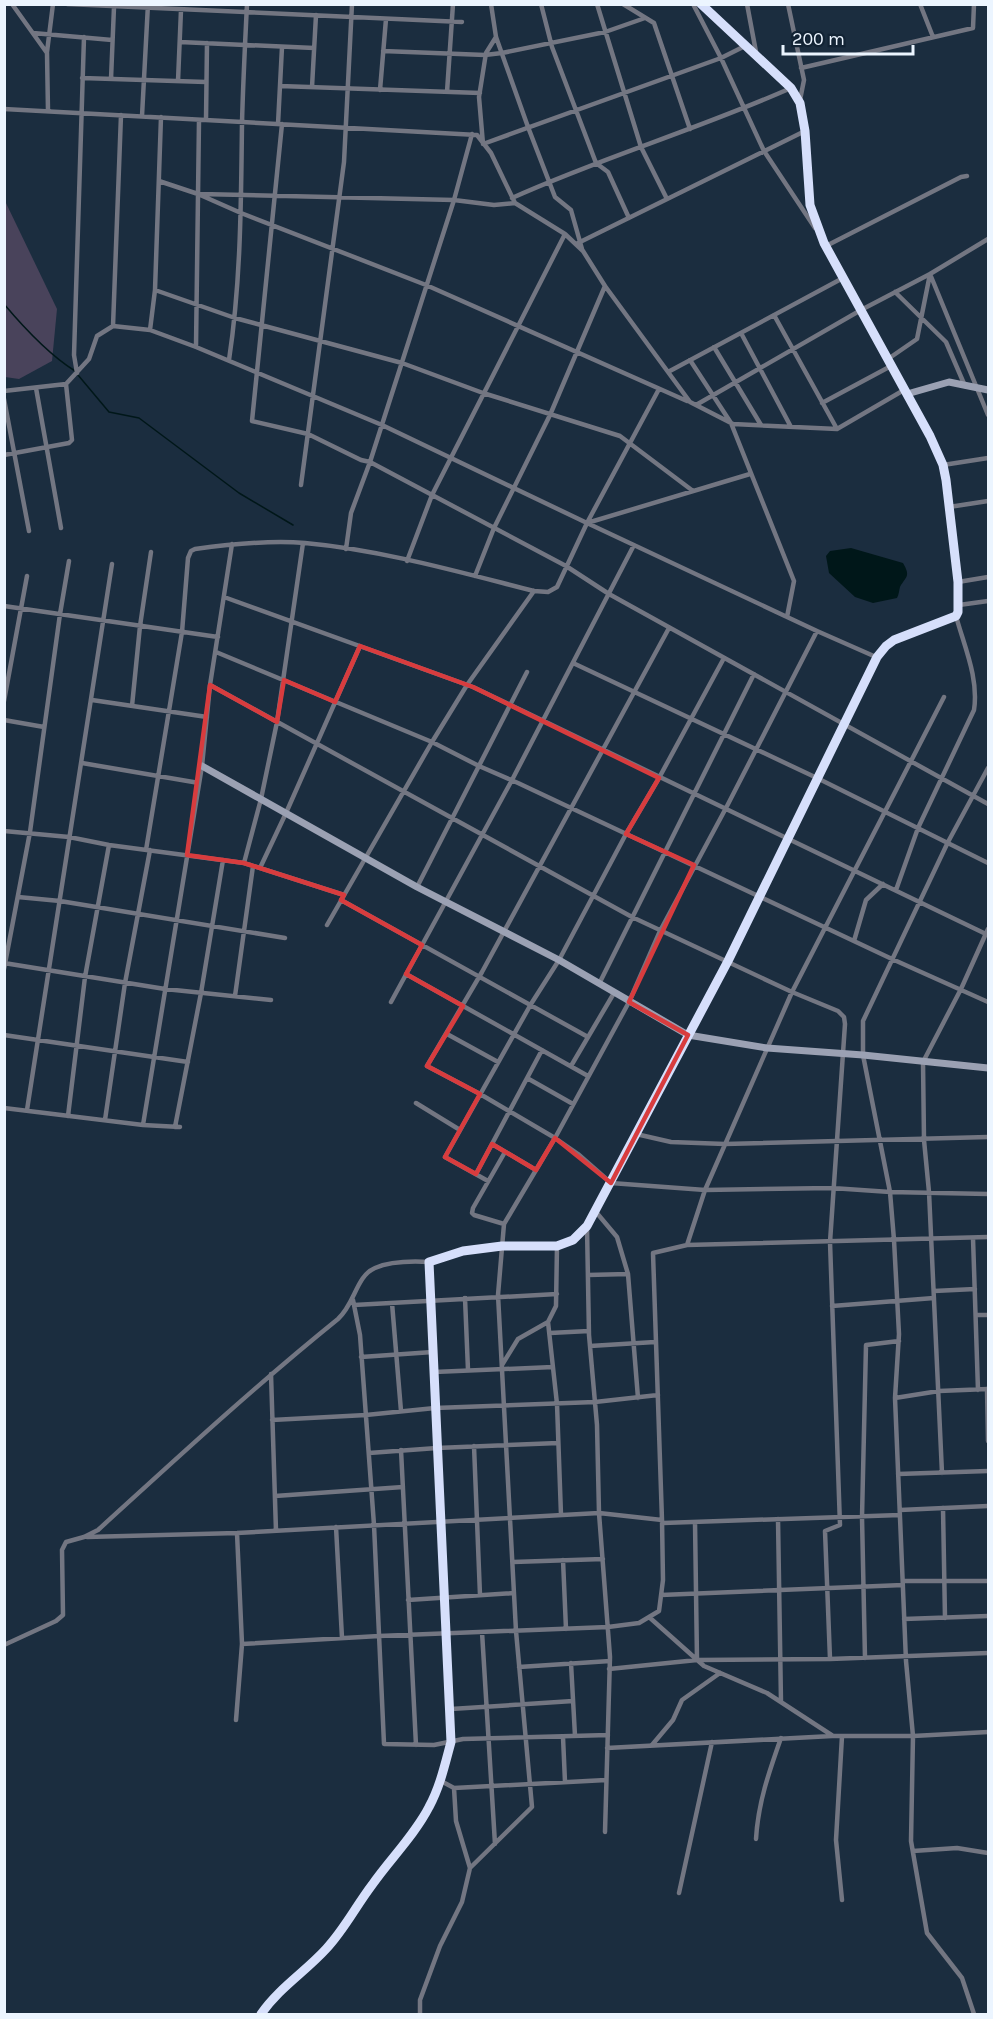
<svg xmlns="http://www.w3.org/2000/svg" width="993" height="2019" viewBox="0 0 993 2019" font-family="Karla,sans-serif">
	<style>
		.green { fill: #49435b }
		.water { fill: #001719 }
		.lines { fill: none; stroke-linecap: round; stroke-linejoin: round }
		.stream { stroke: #001719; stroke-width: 1.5 }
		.street { stroke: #737682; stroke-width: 4.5 }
		.secondary { stroke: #9ba1b3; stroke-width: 7 }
		.highway { stroke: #d6dffb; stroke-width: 9 }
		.marked { fill: none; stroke: #d83c3e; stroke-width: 4.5; stroke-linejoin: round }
	</style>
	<rect width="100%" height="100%" fill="#1b2d3f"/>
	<!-- green -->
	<path class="green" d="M5 201 57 309 52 361 19 379 5 377Z"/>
	<!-- water -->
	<path class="water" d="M851 548 903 563C911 577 906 576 900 587 899 591 899 594 897 598L873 603 855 597 829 573 826 556 830 551Z"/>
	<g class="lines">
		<!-- stream -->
		<path class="stream" d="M4 304C25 329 48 354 75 371
			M78 375 109 412 139 418 239 493 293 525"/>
		<!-- street -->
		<path class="street" d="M12 4 47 53 48 111
			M67 4 462 22
			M491 4 496 37 528 127 555 197 571 210 582 249
			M541 4 552 47 596 163 608 172 629 218
			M597 4 641 147 667 199
			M623 4 654 23 690 129
			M693 4 721 58 764 151 815 228
			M747 4 756 52
			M788 4 804 80 800 100
			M920 4 933 37
			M33 33 112 40
			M496 37 486 53 479 97 483 144 721 58 745 46
			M180 42 314 48
			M383 51 485 55 502 53 605 32 645 18
			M47 52 53 4
			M801 68 973 28 974 4
			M82 78 206 82
			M111 79 114 7
			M178 81 181 10
			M280 86 480 93
			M312 87 316 15
			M380 90 386 19
			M447 92 453 4
			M4 109 477 135 491 153 515 203 565 234 583 251 605 286 690 402 733 424 837 429 904 390
			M142 116 148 4
			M206 120 207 43
			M278 124 282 47
			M282 124 252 421 308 434 361 460 370 462 566 566 609 594 988 804
			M159 181 198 194 241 213 426 285 687 401
			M200 194 454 200 494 205 515 203
			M512 198C603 157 699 129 791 88
			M578 243 805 131
			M826 246 961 177 967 176
			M155 290 235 318 402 363 483 393 620 436 693 491
			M895 292 946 342 965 386
			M774 315 837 429
			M113 326 150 330 196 347 382 425 587 523 817 631 876 657
			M150 330 155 290 161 117
			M741 333 791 427
			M196 347 199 120
			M714 347 761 425
			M888 359 917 339 930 274 988 239
			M229 360C241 281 241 202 242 123 243 84 245 44 247 4
			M690 360 731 423 794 581 787 617
			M668 372 843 278
			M77 373 74 355 84 37
			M36 388 61 528
			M4 391 66 384 89 359 97 336 113 326 121 115
			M4 399 29 531
			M822 403 891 366
			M696 405 861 310 930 274 988 415
			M4 455 69 443 72 440 66 384
			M943 465 988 458
			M301 485 344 162 352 4
			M949 507 988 501
			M587 523 659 389
			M346 549 351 513 370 462 454 200 472 134
			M407 561 432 495 565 234
			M475 576 494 528 550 415 605 286
			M958 582 988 577
			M224 597 473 687 988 935
			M959 605 988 601
			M4 606 218 637
			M669 628 482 972 427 1066 480 1094 555 1138 578 1154 611 1183 705 1190 832 1188 890 1192 988 1194
			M216 652 432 742 479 766 518 783 892 959 988 1002
			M573 663 817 778 988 863
			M210 685 632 917 792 992 838 1011 844 1017 845 1024 830 1242 840 1525 825 1531 830 1659
			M92 700 207 717
			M4 701 27 576
			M132 706 140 626 151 552
			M4 720 44 727
			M82 763 199 783
			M4 831 69 837 109 845 244 863 344 895
			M146 850 182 632 188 558 191 551 195 549C231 544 269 540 305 543 382 550 459 572 534 591L548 592 557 587 587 523 750 474
			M244 863 261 799 277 722 303 543
			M260 868 286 813 360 646
			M417 887 527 672
			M896 890 918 828 974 710C979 678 964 646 956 616
			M18 897 60 901 285 938
			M341 900 588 1037
			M327 925 432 742 467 685 534 591
			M854 941 866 900 883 884
			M4 963 165 989 271 1000
			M4 969 30 832 60 614 69 561
			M406 974 588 1076
			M599 984 754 674
			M235 996 253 866
			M391 1002 512 780 634 545
			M447 1034 498 1062
			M4 1035 188 1062
			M571 1066 614 993
			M527 1078 573 1104
			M416 1103 460 1130
			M4 1108 143 1125 180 1127
			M27 1110 112 564
			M68 1116 85 977 109 845
			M105 1120 125 983 150 850
			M143 1125 202 766 210 685 232 544
			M175 1127 201 993 223 860
			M636 1134 671 1142 725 1144 988 1137
			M492 1144 536 1170
			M476 1174 542 1050
			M488 1181 445 1157 531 1004 559 960 626 834 659 778 724 658
			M596 1212 617 1237 628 1274 638 1398
			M504 1224 474 1215 472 1213 473 1208 505 1152
			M587 1227 589 1335 597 1425 599 1513 610 1657 605 1832
			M973 1238 978 1390
			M687 1245 705 1190 792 992 944 697
			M588 1275 628 1274
			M934 1291 975 1289
			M465 1298 468 1370
			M353 1300 360 1335 374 1525 384 1744 434 1745 463 1739 608 1735
			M392 1303 401 1411
			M354 1305 557 1294
			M832 1306 934 1298
			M976 1315H988
			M548 1322 557 1404 561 1515
			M550 1333 589 1331
			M590 1346 655 1342
			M361 1357 433 1352
			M502 1365 518 1339 548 1322 556 1306 557 1246
			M434 1372 553 1367
			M271 1374 276 1531
			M987 1389 988 1441
			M895 1398 939 1391 988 1389
			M272 1420 366 1415 435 1408 595 1402 658 1395
			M474 1446 480 1595
			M401 1450 416 1745
			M369 1453 437 1448 558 1443
			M942 1473 929 1192 924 1140 923 1062 961 989 988 929
			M898 1474 988 1471
			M275 1496 403 1487
			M943 1508 945 1618
			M900 1510 988 1506
			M778 1519 781 1702
			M695 1522 697 1660
			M663 1523 900 1515
			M336 1527 342 1638
			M87 1537 237 1533 599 1513 662 1520
			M563 1560 566 1629
			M513 1562 603 1559
			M903 1581H988
			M661 1595 903 1585
			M408 1600 514 1593
			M649 1617 704 1666 767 1693 833 1736H913L988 1732
			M904 1619 988 1616
			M482 1632 495 1844
			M242 1644 379 1636 608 1627 639 1623 659 1611 663 1580 662 1520 653 1253 687 1245 988 1237
			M4 1645 56 1621 63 1615 62 1550 66 1542 84 1537 98 1530C177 1458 255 1386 338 1319 355 1304 356 1276 375 1268 391 1261 411 1261 429 1262
			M865 1658 862 1517 866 1345 899 1341
			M571 1663 575 1736
			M519 1667 610 1661
			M609 1669 697 1660 830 1659 988 1653
			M451 1709 573 1701
			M236 1720 242 1644 237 1533
			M563 1737 565 1782
			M652 1745 673 1720 682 1700 720 1673
			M607 1748 832 1736
			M441 1781 454 1788 456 1821 470 1868
			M454 1788 606 1780
			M756 1839C758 1803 769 1772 781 1738
			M913 1851 957 1848 988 1853
			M679 1893 712 1742
			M842 1900 836 1840 842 1736
			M420 2014V2000L440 1946 462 1902 470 1868 532 1807 516 1631 498 1295 504 1224 555 1138 629 1002 660 931 726 808 817 631
			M974 2014 962 1978 927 1933 911 1841 913 1736 906 1661 895 1398 899 1334 894 1240 890 1192 863 1055V1021L948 842 988 768"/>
		<!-- secondary -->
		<path class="secondary" d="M907 394 949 382 988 390
			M202 766 417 887 559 960 688 1035 767 1048 863 1055 988 1068"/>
		<!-- highway -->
		<path class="highway" d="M261 2014C279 1988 305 1972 326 1949 344 1930 356 1906 372 1885 390 1859 414 1836 429 1807 440 1787 445 1764 451 1742L429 1262 463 1251 502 1246H557L573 1240 587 1226 728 961 877 657 886 646 894 640 956 616 958 612V582L946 480 943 465 930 436 824 243 810 205 805 131 800 103 791 88 701 4"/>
	</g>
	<!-- marked area -->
	<path class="marked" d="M360 646 473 687 659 778 626 834 694 865 629 1002 688 1035 611 1183 555 1138 536 1170 492 1144 476 1174 445 1157 480 1094 427 1066 463 1006 406 974 422 945 341 900 344 895 244 863 187 855 210 685 277 722 284 680 335 702Z"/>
	<!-- border -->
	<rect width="993" height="2019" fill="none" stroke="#ecf5ff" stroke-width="12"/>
	<!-- scale -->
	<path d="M783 45v9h130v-9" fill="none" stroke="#ecf5ff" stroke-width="3"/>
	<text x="792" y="45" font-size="18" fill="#ecf5ff" stroke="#122334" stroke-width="4.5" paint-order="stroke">200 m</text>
</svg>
